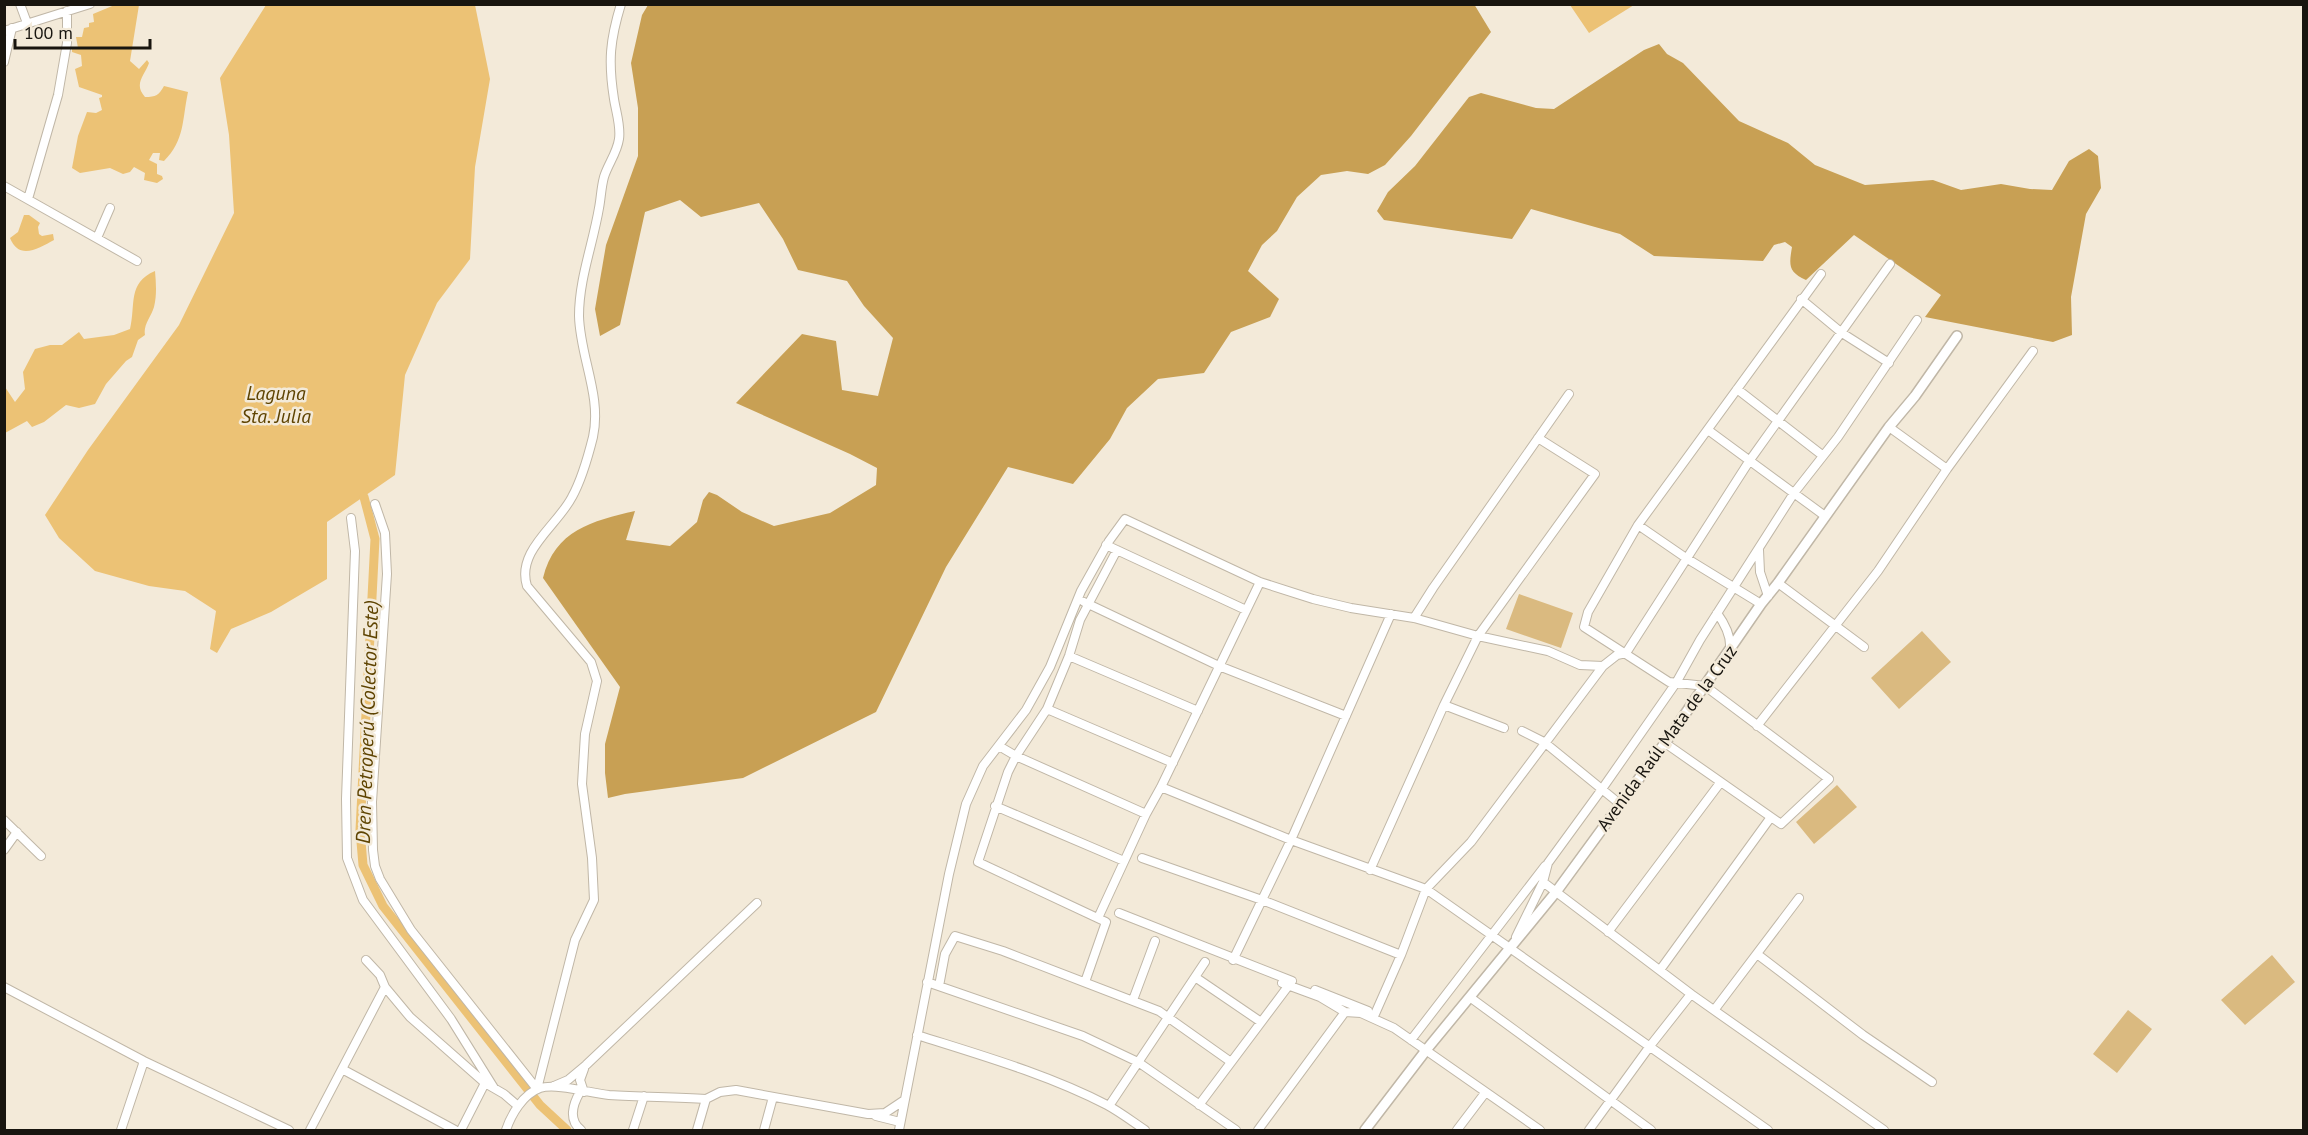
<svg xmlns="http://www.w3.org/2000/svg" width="2308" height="1135" viewBox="0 0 2308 1135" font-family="'PT Sans',sans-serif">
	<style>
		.green { fill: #daba80 }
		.forest { fill: #c8a054 }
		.water { fill: #ecc275 }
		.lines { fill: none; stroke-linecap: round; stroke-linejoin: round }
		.canal { stroke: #ecc275; stroke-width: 9 }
		.minor-casing { stroke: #c0b7a7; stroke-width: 10 }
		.tertiary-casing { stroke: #c0b7a7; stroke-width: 12 }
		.minor { stroke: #fff; stroke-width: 8 }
		.tertiary { stroke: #fff; stroke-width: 9 }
		.labels { text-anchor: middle; stroke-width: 5; stroke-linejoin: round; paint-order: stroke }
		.street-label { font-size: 18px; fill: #18150f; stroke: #f3ead9 }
		.water-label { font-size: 20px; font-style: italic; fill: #5e4301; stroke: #f3ead9 }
	</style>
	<rect width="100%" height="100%" fill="#f3ead9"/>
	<!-- green -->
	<path class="green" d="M1519 594 1573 613 1561 648 1506 629Z
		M1922 631 1951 662 1899 709 1871 678Z
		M1837 785 1857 807 1814 844 1796 822Z
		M2272 955 2295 982 2245 1025 2221 1000Z
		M2128 1010 2152 1029 2117 1073 2093 1054Z"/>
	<!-- forest -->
	<path class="forest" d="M1474 4 1491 32 1411 136 1385 165 1368 174 1347 171 1321 175 1297 197 1277 231 1262 245 1248 271 1279 299 1270 317 1231 332 1204 373 1158 379 1127 408 1110 439 1073 484 1008 467 946 567 876 712 743 778 625 794 608 798 605 773V744L620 687 543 578C555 530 592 521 635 511L626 540 670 546 697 522 703 500 709 492 717 495 742 512 774 526 830 513 876 485 877 468 850 454 736 403 802 334 836 341 842 390 878 396 893 338 864 306 847 281 798 270 783 239 759 203 701 217 680 200 645 212 620 325 600 336 595 309 606 245 638 156V108L631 63 642 15 648 5Z
		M1659 44 1667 54 1683 63 1739 121 1788 143 1815 165 1865 185 1933 180 1961 190 2001 184 2030 189 2052 190 2069 161 2089 149 2098 156 2101 188 2086 214 2071 297 2072 335 2053 342 1925 317 1941 295 1854 235 1806 280C1788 272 1789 265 1792 247L1785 242 1774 245 1763 261 1654 256 1620 234 1531 209 1512 239 1384 220 1377 211 1388 192 1415 166 1469 97 1481 93 1536 108 1554 109 1644 50Z"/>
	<!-- water -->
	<path class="water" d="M117 4 139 5 130 61 139 69 147 60 149 63C145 75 133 84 145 97 156 97 159 95 164 86L188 92C182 120 185 140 164 161L159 160 160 153H153L149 160 157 164V174L162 176 163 179 157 183 144 180 145 173 134 167 130 172 123 174 110 168 80 173 72 168 78 136 87 112 96 113 102 110 99 98 102 97V95L79 87 75 69 82 66 81 55 72 52V48H78L76 37H82L84 28 89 27V23L94 22 93 14Z
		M266 5H475L490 79 475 167 470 259 437 303 405 375 395 475 327 522V579L271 612 231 629 217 653 210 649 216 611 185 591 149 586 95 571 59 538 45 515 88 450 179 325 234 213 229 135 220 78Z
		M1570 5H1634L1589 33Z
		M24 215H29L40 223 38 227 39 234 42 236 53 234 54 240C39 248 19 261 10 238L18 232Z
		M155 271C156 283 157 295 154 307 151 317 143 325 145 335L138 340 132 357 126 361 106 384 95 404 79 408 66 405 44 422 32 427 27 421 5 433V387L15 402 25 389 23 372 35 349 50 345H62L79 332 84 339 114 335 130 329C136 305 127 283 155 271Z"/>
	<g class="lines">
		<!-- canal -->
		<path class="canal" d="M364 497 375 539 360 830 363 865 383 906 540 1105 567 1130"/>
		<defs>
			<path id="minor" d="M20 4 27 23
				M4 31 90 4
				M4 62 12 28
				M4 186 137 261
				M28 199 58 95 67 43V11
				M97 238 110 208
				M1801 299 1842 333 1889 363
				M1737 389 1822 455
				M1889 427 1947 469
				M1708 430 1825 516
				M375 504 385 533 387 574 372 802 373 850 375 866 380 879 411 930 537 1089
				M351 518 355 551 346 799 347 858 363 900 451 1019 494 1088
				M1638 525 1686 558 1761 604
				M1106 545 1246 610
				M1759 550 1760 572 1768 596
				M1778 583 1864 647
				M1084 602 1219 666 1346 716
				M1717 613C1725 624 1731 635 1730 648
				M1414 618 1433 588 1569 394
				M1069 656 1198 711
				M1444 705 1504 728
				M1047 709 1173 763
				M1757 726 1878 571 1947 469 2033 351
				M1522 731 1544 742 1620 804
				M1665 743 1781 824 1829 779 1705 686 1669 682 1584 627 1588 612 1638 525 1821 274
				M999 746 1016 756 1146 814
				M1161 787 1291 840 1426 889 1768 1130
				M995 806 1124 861
				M4 820 41 856
				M4 850 17 832
				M1142 858 1262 900 1401 955
				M1370 870 1444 705 1478 636 1595 474 1538 438
				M1543 882 1691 994 1884 1130
				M1119 913 1292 981
				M1098 918 1146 814 1161 787 1260 582
				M1608 932 1720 783
				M1516 937 1543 882 1548 863 1602 789 1676 683 1700 640 1794 493 1838 437 1917 320
				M1757 954 1863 1035 1932 1082
				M366 960 380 975 385 987 410 1017 485 1083 504 1094 518 1106
				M1233 960 1291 840 1391 614
				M1660 970 1771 817
				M1195 977 1261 1022
				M927 982 1083 1036 1138 1062 1236 1130
				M1085 982 1106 922 978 862 1008 772 1016 756 1047 709 1069 656 1080 620 1117 550
				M1282 983 1320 997 1345 1012 1361 1013 1394 1028 1540 1130
				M939 986 945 954 955 936 1003 951 1159 1011 1231 1062
				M4 987 144 1061 289 1130
				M1315 990 1368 1011
				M1471 998 1651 1130
				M1133 1000 1155 941
				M1715 1009 1799 898
				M1375 1014 1401 955 1426 889 1471 842 1603 666 1617 655 1626 653 1750 460 1890 264
				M917 1035C980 1055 1047 1074 1107 1105 1120 1112 1133 1122 1145 1130
				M1411 1040 1545 866
				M342 1069 455 1130
				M554 1086 568 1080 586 1065 757 903
				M537 1089 575 940 594 900 592 858 582 784 585 734 597 681 591 662 527 586C516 551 557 526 572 497 582 479 588 457 593 437 602 396 580 357 579 316 579 279 593 244 599 208 601 198 601 188 604 177 608 164 617 153 619 139 621 126 616 112 614 99 608 61 610 40 621 4
				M580 1092C573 1104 568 1120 581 1130
				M584 1092 580 1080 584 1069
				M1199 1105 1289 985
				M1109 1106 1205 962
				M876 1116 900 1122
				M121 1130 144 1061
				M310 1130 385 987
				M461 1130 485 1083
				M506 1130C511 1115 523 1094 540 1088 556 1083 590 1093 609 1095 641 1097 674 1097 706 1099L720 1092 736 1090 868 1114 885 1113 903 1101
				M633 1130 644 1096
				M697 1130 706 1099
				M764 1130 773 1097
				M899 1130 949 874 966 804 983 766 1026 710 1050 667 1081 591 1109 541 1125 519 1260 582 1313 599 1351 608 1414 618 1478 636 1548 651 1580 665 1603 666
				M1258 1130 1345 1012
				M1457 1130 1485 1093
				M1589 1130 1650 1046 1691 994"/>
			<path id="tertiary" d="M1365 1130 1427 1049 1556 892 1665 743 1761 604 1778 583 1889 427 1915 396 1957 336"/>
		</defs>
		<!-- minor casing -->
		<use href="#minor" class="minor-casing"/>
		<!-- tertiary casing -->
		<use href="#tertiary" class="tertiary-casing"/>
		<!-- minor -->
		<use href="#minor" class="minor"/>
		<!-- tertiary -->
		<use href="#tertiary" class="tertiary"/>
	</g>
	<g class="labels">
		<!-- street labels -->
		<g class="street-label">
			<text transform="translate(1667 738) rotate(-54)" y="6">Avenida Raúl Mata de la Cruz</text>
		</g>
		<!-- water labels -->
		<g class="water-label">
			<text x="276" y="400">Laguna<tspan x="276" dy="23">Sta. Julia</tspan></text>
			<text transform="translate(367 722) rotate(-88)" y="7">Dren Petroperú (Colector Este)</text>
		</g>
	</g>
	<!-- border -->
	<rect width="2308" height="1135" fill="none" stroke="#18150f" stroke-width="12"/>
	<!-- scale -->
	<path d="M15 39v9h135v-9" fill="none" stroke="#18150f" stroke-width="3"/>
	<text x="24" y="39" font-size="18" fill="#18150f" stroke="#f3ead9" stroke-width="4.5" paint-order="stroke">100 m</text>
</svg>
